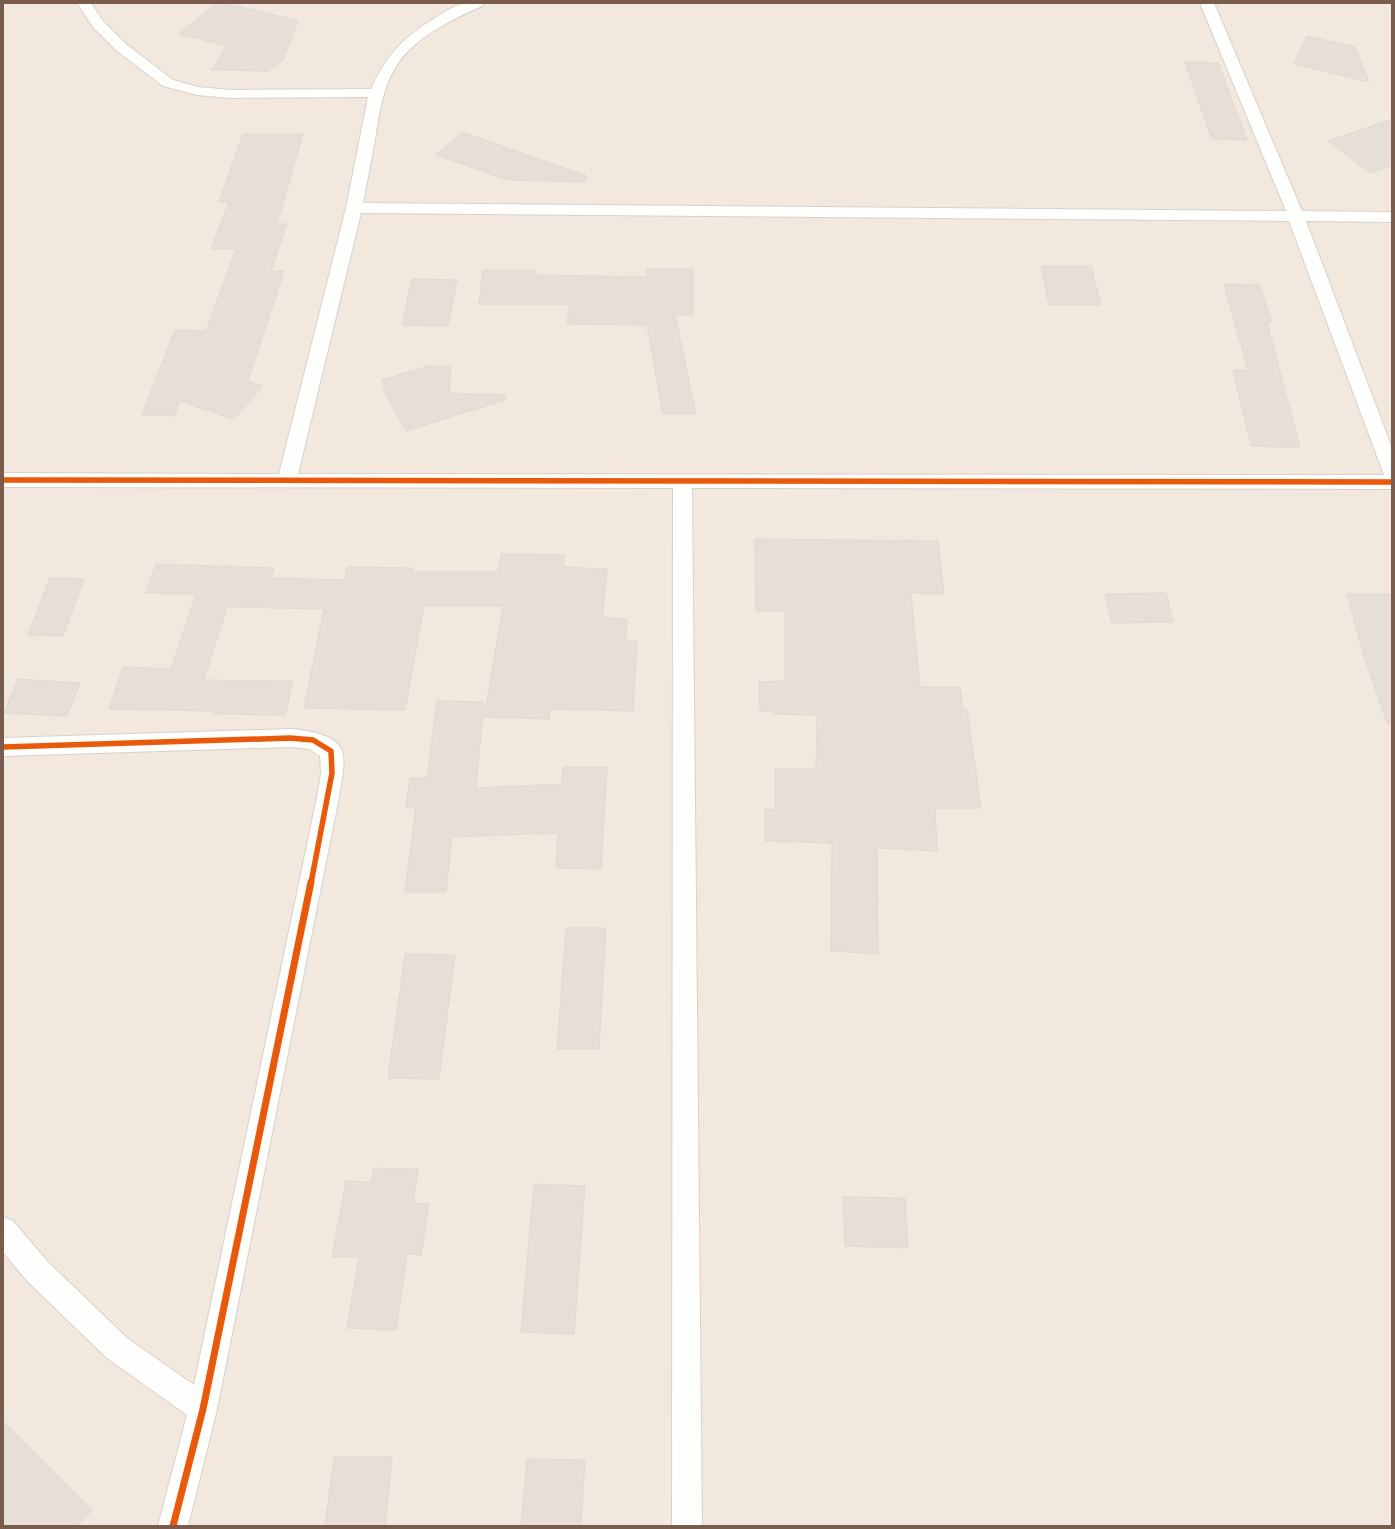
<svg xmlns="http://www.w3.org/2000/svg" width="1395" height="1529" viewBox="0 0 1395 1529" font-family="Montserrat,sans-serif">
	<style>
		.residential { fill: #f2e8de }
		.building { fill: #e6ded7; stroke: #e2d8d2 }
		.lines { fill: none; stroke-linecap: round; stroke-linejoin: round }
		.minor-casing { stroke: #d7d1cb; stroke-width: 2 }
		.minor { fill: #fefefd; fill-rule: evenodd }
		.cycleway-far1-casing { stroke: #fffaf3; stroke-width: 8 }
		.cycleway-casing { stroke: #fffaf3; stroke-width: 10 }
		.cycleway-far1 { stroke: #e8590c; stroke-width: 5.5 }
		.cycleway { stroke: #e8590c; stroke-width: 7 }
	</style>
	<rect width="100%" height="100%" fill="#f9f5f0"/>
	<!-- residential -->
	<path class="residential" d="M3 3H1392V1526H3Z"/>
	<!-- building -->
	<path class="building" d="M217 3H225L298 21 283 60 268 71 211 70 227 46 179 34Z
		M1307 36 1355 47 1369 82 1294 64Z
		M1185 62 1218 63 1247 140 1212 139Z
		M1392 119V165L1370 173 1328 141Z
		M462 132 587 176 586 182 508 180 436 155Z
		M243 134H303L277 224H287L271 271H284L248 381 263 386 234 419 180 401 174 416 142 415 175 330 206 331 236 249H211L229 202H219Z
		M1041 266H1091L1101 305H1049Z
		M646 269H693V315H675L696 414H663L647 325 567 324 570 304H479L483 270H535V275L646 277Z
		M412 279 457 280 448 326 402 325Z
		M1224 284 1260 285 1272 322H1267L1300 448 1251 446 1233 370H1248Z
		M428 366H451L449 393 505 395V400L406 431 383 389 386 388 382 380Z
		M755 539 938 541 944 594 911 593 920 687H960L963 709H967L981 808H935L937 851 877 848 878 954 831 951 832 843 765 841V809L775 810V769H816L817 715 774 714V711H760L759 682 785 681V611H756Z
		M501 554 565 555 563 567 607 569 602 618 627 619 626 641H637L633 711 550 709 549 719 484 717 503 606H424L405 710 304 708 324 609 227 607 204 680 293 681 285 715 214 714 215 711 109 709 123 667 171 669 196 594 146 593 156 564 274 568 271 578 344 580 347 567 413 568 412 572H498Z
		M50 578 84 579 63 636 28 635Z
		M1166 593 1173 622 1112 623 1105 594Z
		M1347 594H1392V722L1387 723 1363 653Z
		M18 679 80 683 67 716 4 713Z
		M437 701 484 702 476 788 562 784 563 767H607L601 869 556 868 558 833 452 837 446 892H405L416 808H406L410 778H427Z
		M566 928H606L599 1049H557Z
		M405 954 455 955 439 1079 388 1078Z
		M374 1168 418 1169 413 1203 429 1204 421 1255 407 1254 396 1330 347 1328 359 1257H332L346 1181 371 1182Z
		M534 1184 585 1186 574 1334 521 1332Z
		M843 1197 905 1198 908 1248 845 1246Z
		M3 1421 92 1510 77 1526H3Z
		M334 1457H392L385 1526H325Z
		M527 1459 585 1460 581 1526H521Z"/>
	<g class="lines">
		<defs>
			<path id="minor" d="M77 3H91L103 21 126 44 173 80 198 87 231 90 371 89C387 54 403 38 435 18 444 12 455 5 466 3 471 2 478 3 484 3L482 6C455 18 428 31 407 52 384 76 380 109 375 140 371 161 367 182 363 203L1286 211 1200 3H1214L1302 211 1392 212V222L1306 221 1392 448V489L692 488 702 1526H672L673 488 3 487V473L279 474 346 208 368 97 231 98 197 95 163 86 116 50 93 27ZM361 213 1289 221 1384 475 298 474Z
				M290 729C304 730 337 734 342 751 346 765 341 783 339 797L217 1409 188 1526H158L187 1415 107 1358 28 1282 3 1252V1217L13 1221 48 1262 127 1338 194 1385 317 797 321 773 320 756 309 749 290 747 3 756V738Z"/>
		</defs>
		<!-- minor casing -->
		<use href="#minor" class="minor-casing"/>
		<!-- minor -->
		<use href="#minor" class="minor"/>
		<defs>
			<path id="cycleway-far1" d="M3 480 1392 482
				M3 747 290 738 313 740 331 751 332 773 311 883"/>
			<path id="cycleway" d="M173 1526 203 1409 311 882"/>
		</defs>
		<!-- cycleway-far1 casing -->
		<use href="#cycleway-far1" class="cycleway-far1-casing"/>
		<!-- cycleway casing -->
		<use href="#cycleway" class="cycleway-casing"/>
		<!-- cycleway-far1 -->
		<use href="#cycleway-far1" class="cycleway-far1"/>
		<!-- cycleway -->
		<use href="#cycleway" class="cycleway"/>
	</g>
	<!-- border -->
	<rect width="1395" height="1529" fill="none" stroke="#7a5c4d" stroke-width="8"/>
</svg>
